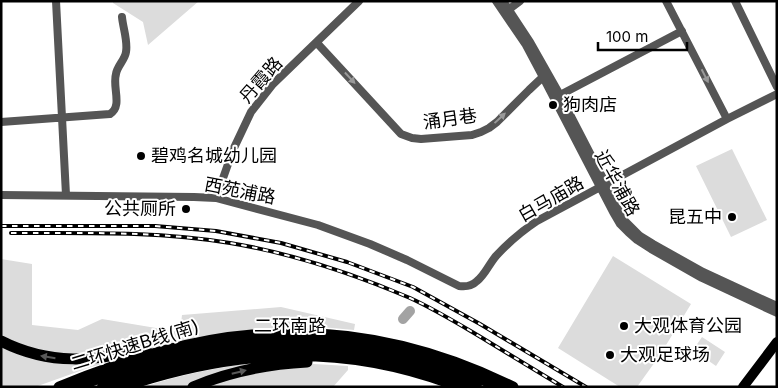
<svg xmlns="http://www.w3.org/2000/svg" width="778" height="388" viewBox="0 0 778 388" font-family="Inter,'Noto Sans SC',sans-serif">
	<style>
		.green { fill: #dcdcdc }
		.lines { fill: none; stroke-linecap: round; stroke-linejoin: round }
		.river { stroke: #a3a3a3; stroke-width: 10 }
		.minor { stroke: #555; stroke-width: 8 }
		.major { stroke: #000; stroke-width: 10 }
		.highway { stroke: #000; stroke-width: 11 }
		.rail-casing { stroke: #000; stroke-width: 4 }
		.rail { stroke: #fff; stroke-width: 2; stroke-dasharray: 5.5; stroke-linecap: butt }
		.oneway { fill: #999 }
		.oneway2 { fill: #595959 }
		.poi-dot { fill: #000; stroke: #fff; stroke-width: 2 }
		.labels { text-anchor: middle; stroke-width: 4; stroke-linejoin: round; paint-order: stroke }
		.street-label { font-size: 18px; fill: #000; stroke: #fff }
		.poi-label { font-size: 18px; fill: #000; stroke: #fff; text-anchor: start }
	</style>
	<rect width="100%" height="100%" fill="#fff"/>
	<!-- green -->
	<path class="green" d="M113 1H199L148 45 143 22 113 3Z
		M732 149 767 220 731 237 696 166Z
		M613 256 691 304 660 355 637 387H620L558 348Z
		M1 259 32 264V325L78 330 102 319 180 332 182 315 281 307 355 324 354 330 321 327 279 328 240 331 187 341 91 367 35 387H1Z
		M702 337 725 352 716 366 693 350Z
		M262 361 348 366V370L333 387H143C182 374 221 367 262 361Z"/>
	<g class="lines">
		<!-- river -->
		<path class="river" d="M403 319 410 311"/>
		<!-- minor -->
		<path class="minor" d="M56 1 66 195
			M496 1 526 45 543 77 613 212 620 224 628 232 637 240 651 249 702 278 777 313
			M503 1 530 42 560 95 606 184 618 209 625 221 640 236 653 244 703 272 777 306
			M666 1 727 119
			M735 1 777 87
			M508 10 520 1
			M317 43 401 134 412 138 421 139 459 136 472 135 481 132 489 128 497 122 529 90 546 74
			M560 95 682 31
			M1 122 110 114C123 106 112 87 116 74 117 66 125 60 126 52 128 41 123 28 122 17
			M1 195 194 197 216 198 318 225 370 244 407 260 459 286C466 287 472 286 477 281 485 275 489 264 496 256 508 243 522 231 537 221L727 119 777 94
			M216 198 233 150 251 112 273 84 359 1"/>
		<!-- major -->
		<path class="major" d="M77 387C123 369 170 354 219 346 314 330 411 346 498 387
			M102 387C151 369 201 355 253 350 329 343 407 356 477 387
			M743 387 777 342"/>
		<!-- highway -->
		<path class="highway" d="M1 341C50 366 95 361 146 349
			M59 387C120 362 186 340 252 335 343 327 432 347 513 387
			M122 387C237 348 345 342 460 387
			M193 387C229 372 268 364 307 362"/>
		<defs>
			<path id="rail" d="M1 226H155L216 231 281 243 347 262 413 287 480 324 586 387
				M11 233C84 233 158 231 230 243 290 253 354 274 410 298 434 309 457 323 479 336 507 353 535 370 563 387"/>
		</defs>
		<!-- rail casing -->
		<use href="#rail" class="rail-casing"/>
		<!-- rail -->
		<use href="#rail" class="rail"/>
	</g>
	<!-- one-way arrows -->
	<defs><path id="oneway-solid" d="M-6-.8H1V-3.2L6.5 0L1 3.2V.8H-6Z" transform="scale(1.25)"/></defs>
	<g class="oneway">
		<use href="#oneway-solid" transform="translate(705 76) rotate(63)"/>
		<use href="#oneway-solid" transform="translate(350 78) rotate(47)"/>
		<use href="#oneway-solid" transform="translate(500 118) rotate(-43)"/>
	</g>
	<g class="oneway2">
		<use href="#oneway-solid" transform="translate(48 357) rotate(-171)"/>
		<use href="#oneway-solid" transform="translate(239 372) rotate(-14)"/>
	</g>
	<!-- markers -->
	<g class="poi-dot">
		<circle cx="553" cy="105" r="5"/>
		<circle cx="141" cy="156" r="5"/>
		<circle cx="186" cy="209" r="5"/>
		<circle cx="732" cy="217" r="5"/>
		<circle cx="624" cy="326" r="5"/>
		<circle cx="610" cy="355" r="5"/>
	</g>
	<g class="labels">
		<!-- street labels -->
		<g class="street-label">
			<text transform="translate(261 80) rotate(-49)" y="6">丹霞路</text>
			<text transform="translate(450 119) rotate(-8)" y="6">涌月巷</text>
			<text transform="translate(617 183) rotate(61)" y="6">近华浦路</text>
			<text transform="translate(240 191) rotate(11)" y="6">西苑浦路</text>
			<text transform="translate(551 199) rotate(-30)" y="6">白马庙路</text>
			<text x="290" y="332">二环南路</text>
			<text transform="translate(135 345) rotate(-17)" y="6">二环快速B线(南)</text>
		</g>
		<!-- poi labels -->
		<g class="poi-label">
			<text x="563" y="111">狗肉店</text>
			<text x="151" y="162">碧鸡名城幼儿园</text>
			<text x="176" y="215" text-anchor="end">公共厕所</text>
			<text x="722" y="223" text-anchor="end">昆五中</text>
			<text x="634" y="332">大观体育公园</text>
			<text x="620" y="361">大观足球场</text>
		</g>
	</g>
	<!-- border -->
	<rect width="778" height="388" fill="none" stroke="#000000" stroke-width="5"/>
	<!-- scale -->
	<path d="M598 42v8h89v-8" fill="none" stroke="#000000" stroke-width="2.5"/>
	<text x="606" y="42" font-size="15" fill="#000000" stroke="#ffffff" stroke-width="4" paint-order="stroke">100 m</text>
</svg>
